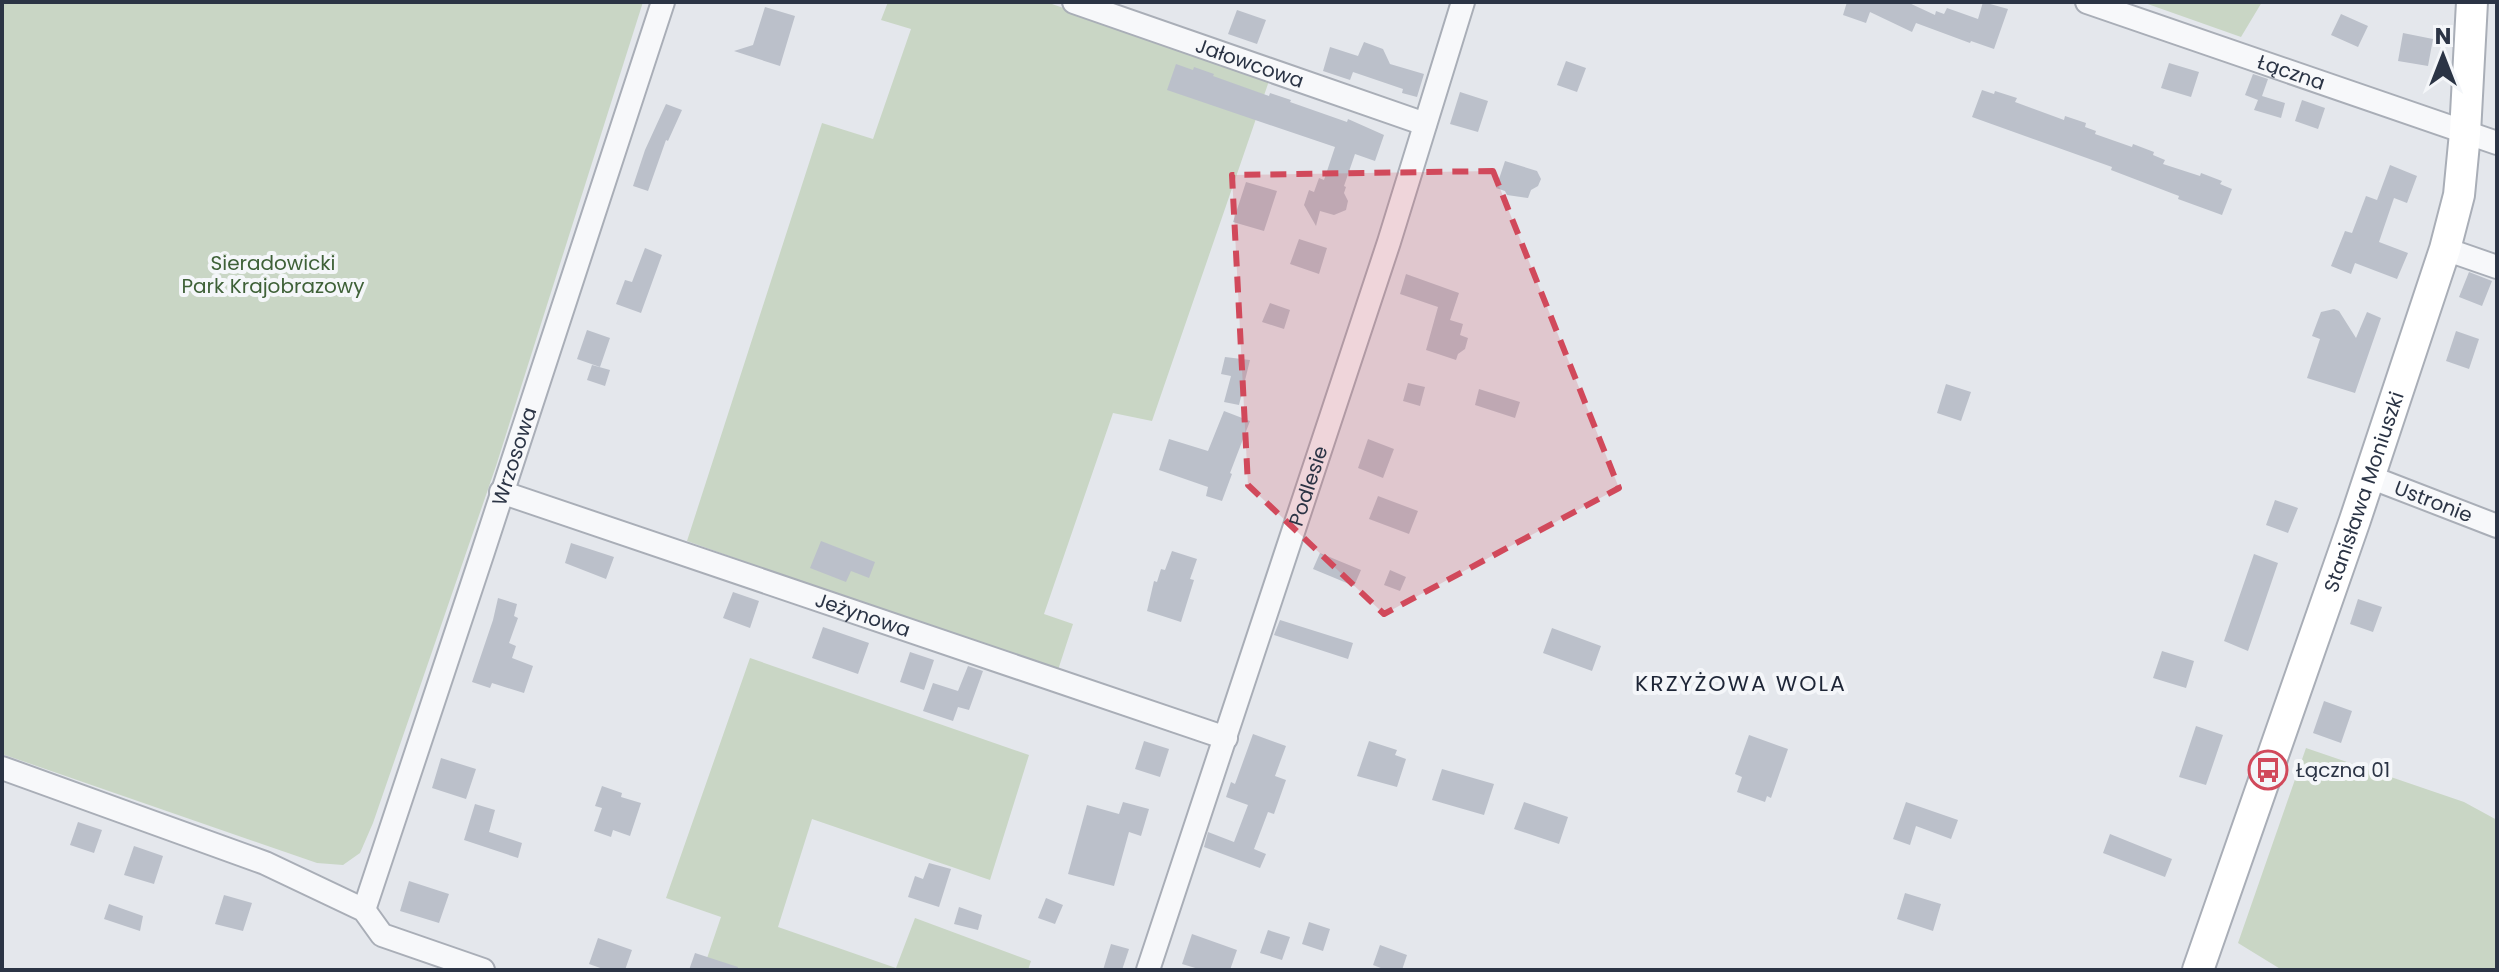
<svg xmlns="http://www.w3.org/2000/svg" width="2499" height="972" viewBox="0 0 2499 972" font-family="Poppins,sans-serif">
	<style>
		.green { fill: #c9d6c5 }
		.building { fill: #bbc0ca }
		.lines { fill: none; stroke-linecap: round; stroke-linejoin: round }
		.street-casing { stroke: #a9aeb7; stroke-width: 26 }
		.secondary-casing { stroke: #a9aeb7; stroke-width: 34 }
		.street { stroke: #f7f8fa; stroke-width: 22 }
		.secondary { stroke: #fff; stroke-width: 30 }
		.marked { fill: #d1495b; fill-opacity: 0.2; stroke: #d1495b; stroke-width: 6; stroke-dasharray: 16 10; stroke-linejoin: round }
		.labels { text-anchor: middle; stroke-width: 8; stroke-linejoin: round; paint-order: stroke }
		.street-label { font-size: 20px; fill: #2b3445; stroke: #f4f6f9 }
		.park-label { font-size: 20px; fill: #3f6138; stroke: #f4f6f9 }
		.poi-label { font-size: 20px; fill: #2b3445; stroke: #f4f6f9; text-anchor: start }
		.neighbourhood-label { font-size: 22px; letter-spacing: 2px; fill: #1d2536; stroke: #f4f6f9 }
	</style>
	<rect width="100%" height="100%" fill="#e4e7ec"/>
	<!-- green -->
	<path class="green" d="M2 2H643L496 466 373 823 360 853 343 865 317 863 2 754Z
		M888 2H1046L1270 78 1152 421 1113 413 1044 614 1073 624 1057 673 687 541 822 123 873 139 911 29 881 20Z
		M2142 2H2262L2241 37Z
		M750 658 1029 755 990 880 812 819 778 927 896 968 915 918 1031 961 1028 970H703L721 917 666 898Z
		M2306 748 2464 802 2497 820V970H2282L2238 943Z"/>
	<!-- building -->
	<path class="building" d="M1847 2H1907L1935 15 1936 11 1944 14 1947 8 1978 19 1983 2 2008 9 1994 49 1971 41 1970 43 1916 23 1912 32 1870 12 1866 23 1843 15Z
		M765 7 795 16 780 66 734 51 753 45Z
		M1237 10 1266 20 1257 44 1228 34Z
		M2341 14 2368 26 2358 47 2331 35Z
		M2403 33 2433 39 2428 66 2398 61Z
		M1364 42 1383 49 1390 64 1424 74 1417 97 1402 93 1403 89 1353 72 1350 80 1323 71 1330 47 1358 56Z
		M1566 61 1586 68 1577 92 1557 85Z
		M2169 63 2199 72 2191 97 2161 88Z
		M1176 64 1193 70 1194 67 1214 74 1213 76 1269 96 1270 93 1291 100 1290 102 1347 122 1348 119 1384 135 1375 161 1355 154 1344 186 1346 187 1344 193 1348 201 1346 210 1334 215 1320 211 1316 226 1304 205 1309 190 1314 192 1319 178 1324 180 1335 147 1167 90Z
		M2253 74 2268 79 2262 96 2285 103 2281 118 2254 110 2258 100 2245 95Z
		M1982 90 1994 94 1995 91 2017 98 2015 102 2064 120 2065 116 2086 123 2085 127 2096 131 2095 134 2132 147 2133 144 2154 152 2153 155 2165 160 2163 164 2200 176 2201 173 2222 181 2220 184 2232 189 2222 215 2178 199 2179 196 2111 170 2112 167 1972 117Z
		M1460 92 1488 101 1478 132 1450 124Z
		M2302 100 2325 108 2318 129 2295 121Z
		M666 104 682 110 668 141 666 140 648 191 633 186 645 150Z
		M1505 161 1537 171 1541 179 1538 186 1531 190 1528 198 1507 195 1505 191 1496 188Z
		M2390 165 2417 176 2407 203 2394 198 2379 242 2408 253 2397 279 2355 263 2351 274 2331 266 2345 231 2352 233 2366 196 2377 200Z
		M1246 182 1277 191 1264 231 1233 222Z
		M1299 239 1327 248 1319 274 1290 264Z
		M645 248 662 255 641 313 616 304 625 280 632 282Z
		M2469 272 2492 281 2482 306 2459 297Z
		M1406 274 1459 293 1450 320 1463 324 1460 335 1468 338 1465 349 1458 354 1456 360 1426 350 1438 307 1400 294Z
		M1270 303 1290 310 1284 329 1262 322Z
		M2334 309 2339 311 2356 338 2367 312 2381 318 2355 393 2307 378 2320 339 2312 336 2321 312Z
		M587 330 610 338 600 367 577 359Z
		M2456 331 2479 339 2469 369 2446 361Z
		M1225 357 1250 360 1239 405 1224 402 1231 376 1221 374Z
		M592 365 610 370 605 386 587 380Z
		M1408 383 1425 387 1420 406 1403 401Z
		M1946 384 1971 392 1961 421 1937 413Z
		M1479 389 1520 402 1515 418 1475 405Z
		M1224 411 1250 421 1230 473 1232 474 1222 501 1206 496 1208 487 1159 470 1169 439 1208 451Z
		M1368 439 1394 449 1383 478 1358 468Z
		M1378 496 1418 511 1409 534 1369 519Z
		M2275 500 2298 508 2288 533 2266 525Z
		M821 541 875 562 869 578 851 571 846 582 810 568Z
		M571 543 614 557 606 579 565 563Z
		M1172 551 1197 559 1190 579 1194 580 1181 622 1147 611 1154 581 1157 582 1161 569 1165 570Z
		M1320 553 1361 570 1354 586 1313 569Z
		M2254 554 2278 563 2248 651 2224 641Z
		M1390 570 1406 577 1400 591 1384 585Z
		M733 592 759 601 750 628 723 618Z
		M498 598 517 604 514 616 518 618 509 643 516 646 512 658 533 666 524 693 492 683 490 688 472 682 493 620Z
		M2358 599 2382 607 2373 632 2350 624Z
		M1280 620 1353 643 1348 659 1274 635Z
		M823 627 869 643 858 674 812 658Z
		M1552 628 1601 646 1592 671 1543 653Z
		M2162 651 2194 661 2186 688 2153 678Z
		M910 652 934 660 924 690 900 682Z
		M968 666 983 671 969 710 958 707 953 721 923 711 933 683 958 691Z
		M2324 701 2352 711 2341 743 2313 733Z
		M2196 726 2223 735 2206 785 2179 777Z
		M1253 734 1286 746 1275 776 1286 780 1274 814 1268 812 1254 849 1266 854 1260 868 1204 847 1208 832 1234 842 1248 805 1226 797 1231 782 1235 784Z
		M1749 735 1788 749 1771 798 1767 796 1765 802 1737 792 1742 777 1735 774Z
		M1144 741 1169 749 1160 777 1135 769Z
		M1369 741 1397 750 1395 755 1406 759 1397 787 1357 776Z
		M441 758 476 769 466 799 432 788Z
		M1442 769 1494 784 1484 815 1432 800Z
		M602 786 622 793 621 797 641 803 630 836 613 830 611 837 594 831 602 808 595 806Z
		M1123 802 1149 809 1141 836 1129 832 1114 886 1068 874 1087 805 1119 814Z
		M1524 802 1568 817 1559 844 1514 829Z
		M1906 802 1958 820 1951 839 1916 826 1910 845 1893 839Z
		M475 804 495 810 489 832 522 843 518 858 464 840Z
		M78 822 102 830 94 853 70 845Z
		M2110 834 2172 859 2165 877 2103 853Z
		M134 846 163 856 154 884 124 875Z
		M929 863 951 869 939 907 908 897 915 876 923 879Z
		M409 881 449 894 439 923 400 911Z
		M1905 893 1941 904 1933 931 1897 919Z
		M224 895 252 903 243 931 215 924Z
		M1046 898 1063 905 1055 924 1038 918Z
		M109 904 143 916 140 931 104 919Z
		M959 907 982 915 978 930 954 924Z
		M1309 922 1330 929 1323 951 1302 944Z
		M1268 930 1290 937 1282 960 1260 953Z
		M1192 934 1237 950 1230 970H1202L1182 964Z
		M598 938 632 950 625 970H606L589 964Z
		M1111 944 1129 949 1122 970H1103Z
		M1380 945 1407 955 1402 970H1386L1373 965Z
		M695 953 738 967 737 970H689Z"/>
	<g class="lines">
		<defs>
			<g id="street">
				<path id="s1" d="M1074 2 1425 124"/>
				<path id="s2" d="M2087 2 2497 143"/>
				<path d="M2445 249 2497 267"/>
				<path id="s3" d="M2370 477 2497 526"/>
				<path id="s4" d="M501 492 1226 738"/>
				<path d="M2 768 265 863 364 910 382 935 483 970"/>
				<path id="s5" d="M364 910C466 608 563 305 663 2"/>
				<path id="s6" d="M1148 970 1389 242 1463 2"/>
			</g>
			<g id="secondary">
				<path id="s7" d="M2198 970 2355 520 2445 249 2459 195 2465 133 2472 2"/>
			</g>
		</defs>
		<!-- street casing -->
		<use href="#street" class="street-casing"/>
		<!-- secondary casing -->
		<use href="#secondary" class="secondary-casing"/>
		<!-- street -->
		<use href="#street" class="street"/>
		<!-- secondary -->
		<use href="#secondary" class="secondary"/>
	</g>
	<!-- marked area -->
	<path class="marked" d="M1493 171 1619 488 1384 614 1248 485 1232 175Z"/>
	<!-- icons -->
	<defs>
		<symbol id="bus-ring" viewBox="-11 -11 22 22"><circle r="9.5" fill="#f4f6f9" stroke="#d1495b" stroke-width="1.5"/><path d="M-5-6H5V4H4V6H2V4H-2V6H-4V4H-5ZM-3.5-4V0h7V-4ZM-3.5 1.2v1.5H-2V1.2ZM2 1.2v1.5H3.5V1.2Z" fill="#d1495b"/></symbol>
	</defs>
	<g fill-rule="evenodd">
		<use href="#bus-ring" x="2246" y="748" width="44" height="44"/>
	</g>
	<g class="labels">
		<!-- street labels -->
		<g class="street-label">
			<text dy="7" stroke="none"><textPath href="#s1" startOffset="186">Jałowcowa</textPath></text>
			<text dy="7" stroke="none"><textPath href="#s2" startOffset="216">Łączna</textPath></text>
			<text dy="7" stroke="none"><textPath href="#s5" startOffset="478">Wrzosowa</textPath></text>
			<text dy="7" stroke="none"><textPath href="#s6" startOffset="510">Podlesie</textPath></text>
			<text dy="7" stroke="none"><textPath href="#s7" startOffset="506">Stanisława Moniuszki</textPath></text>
			<text dy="7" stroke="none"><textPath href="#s3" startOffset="68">Ustronie</textPath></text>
			<text dy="7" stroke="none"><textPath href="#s4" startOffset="382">Jeżynowa</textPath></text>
		</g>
		<!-- park labels -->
		<g class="park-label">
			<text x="273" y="270">Sieradowicki<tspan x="273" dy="23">Park Krajobrazowy</tspan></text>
		</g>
		<!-- poi labels -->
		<g class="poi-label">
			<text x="2296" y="777">Łączna 01</text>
		</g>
		<!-- neighbourhood labels -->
		<g class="neighbourhood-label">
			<text x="1741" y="691">KRZYŻOWA WOLA</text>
		</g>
	</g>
	<!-- border -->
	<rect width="2499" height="972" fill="none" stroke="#2b3445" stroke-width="8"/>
	<!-- north arrow -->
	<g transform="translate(2443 56)" stroke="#f4f6f9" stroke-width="6" paint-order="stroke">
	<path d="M0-6L14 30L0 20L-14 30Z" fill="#2b3445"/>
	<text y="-12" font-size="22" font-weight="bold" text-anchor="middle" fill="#2b3445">N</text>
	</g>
</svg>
